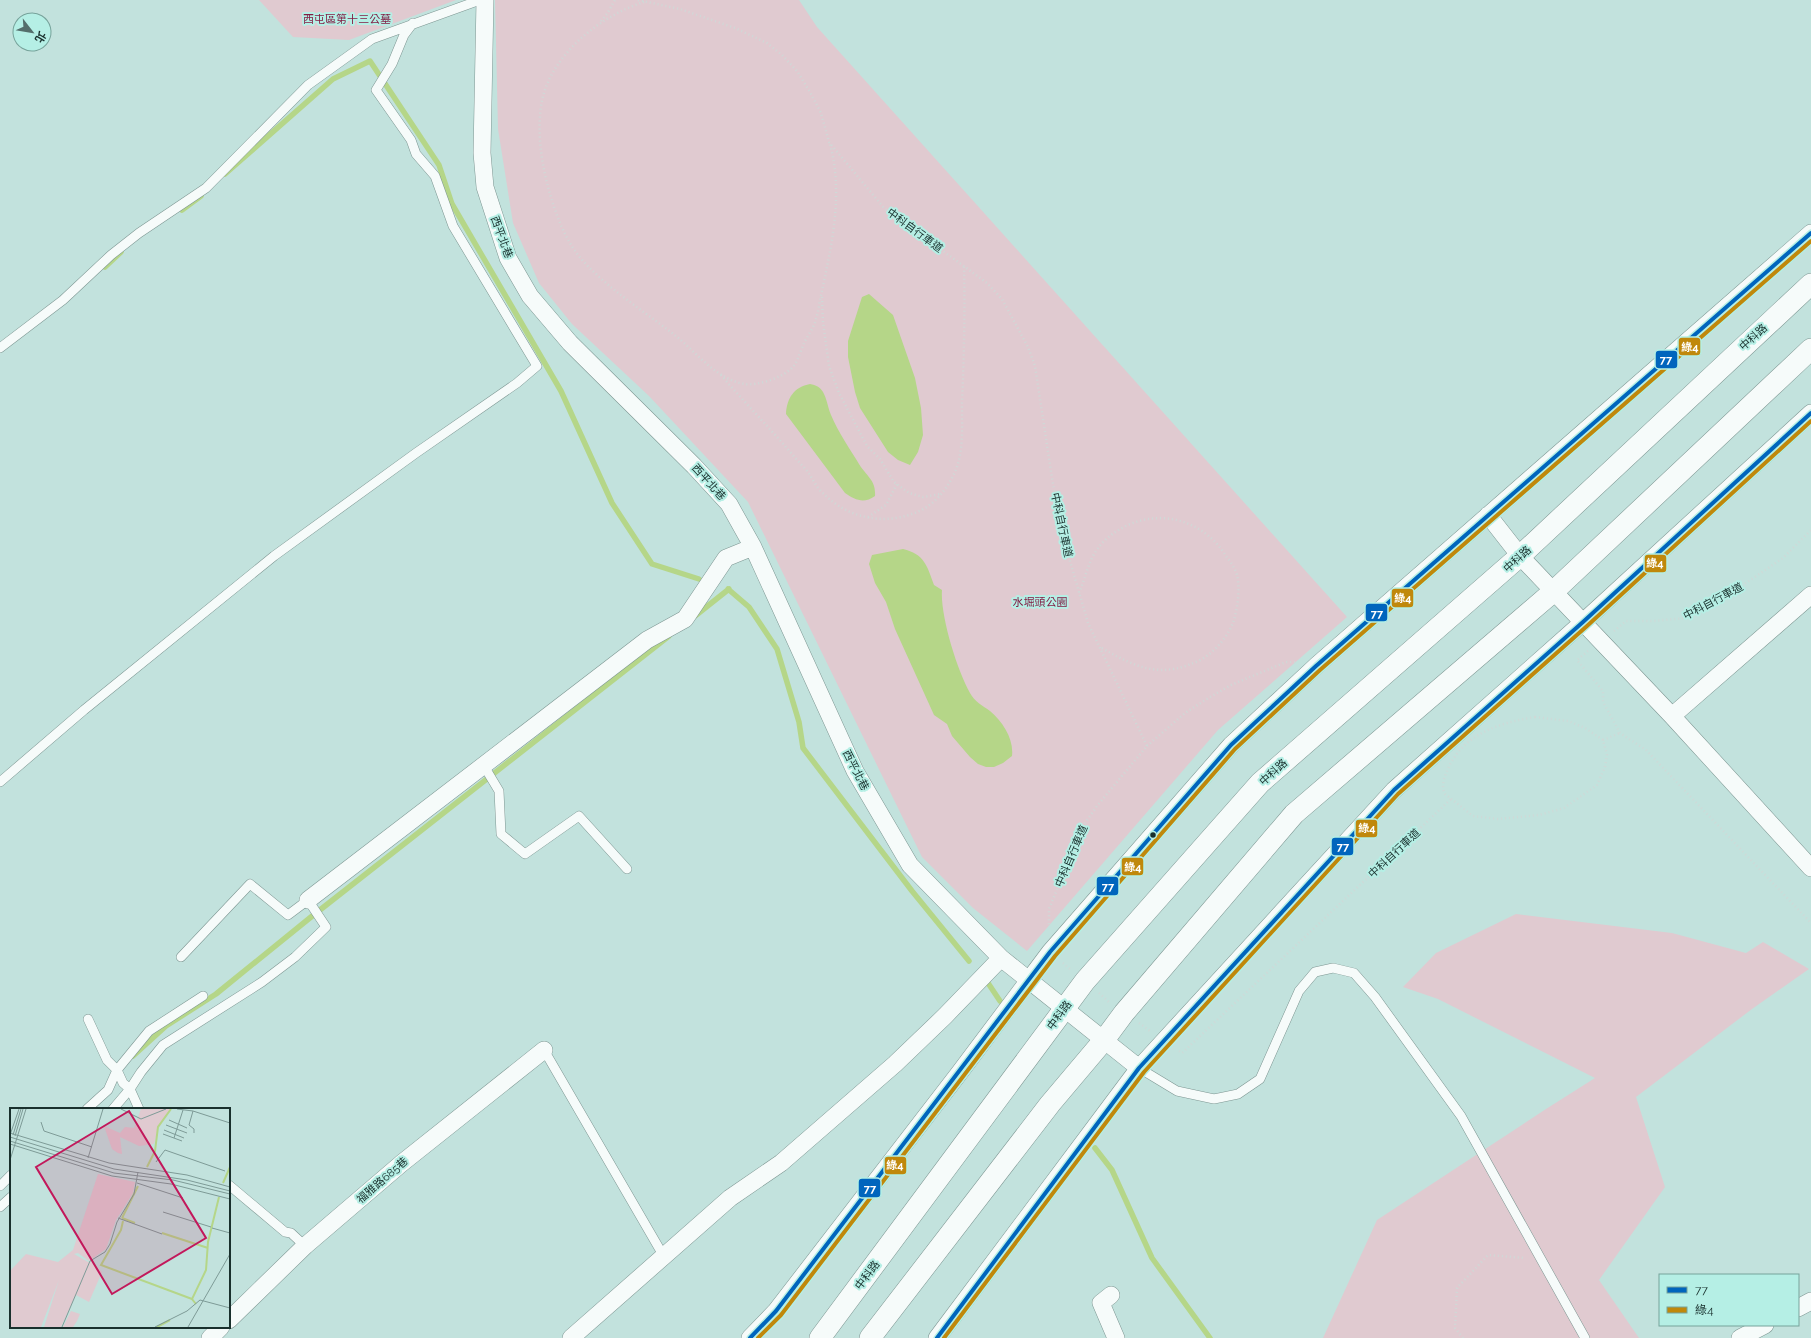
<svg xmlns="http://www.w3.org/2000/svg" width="1811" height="1338" viewBox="0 0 1811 1338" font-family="Raleway,'Noto Sans TC',sans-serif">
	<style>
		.green { fill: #e0cad0 }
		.water { fill: #b5d688 }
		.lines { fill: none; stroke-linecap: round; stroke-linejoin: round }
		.stream { stroke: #b5d688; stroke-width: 5.5 }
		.service-casing { stroke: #7d9692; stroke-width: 10 }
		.minor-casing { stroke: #7d9692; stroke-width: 18 }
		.tertiary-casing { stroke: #7d9692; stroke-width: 22 }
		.path { stroke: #cfd9d7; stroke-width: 2.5; stroke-dasharray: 1 3; stroke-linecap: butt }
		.service { stroke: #f6fbfa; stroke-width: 9 }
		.minor { stroke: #f6fbfa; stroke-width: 17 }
		.tertiary { stroke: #f6fbfa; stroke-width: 21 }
		.bus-1-casing { stroke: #b5efe5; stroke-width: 7 }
		.bus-2-casing { stroke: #b5efe5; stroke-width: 7 }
		.bus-1 { stroke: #0065bd; stroke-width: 4 }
		.bus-2 { stroke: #c0880b; stroke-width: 4 }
		.bus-dot { fill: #19302d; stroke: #b5efe5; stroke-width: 1.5 }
		.labels { text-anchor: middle; stroke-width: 4; stroke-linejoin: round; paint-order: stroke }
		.park-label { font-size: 11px; fill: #821d43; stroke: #b5efe5 }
		.street-label { font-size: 11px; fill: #19302d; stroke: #b5efe5 }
		.inset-river { fill: none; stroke: #b5d688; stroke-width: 2 }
		.inset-road { fill: none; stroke: #7e9b97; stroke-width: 1 }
		.view { fill: #c2185b; fill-opacity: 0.15; stroke: #c2185b; stroke-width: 2 }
		.inset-edge { fill: none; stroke: #19302d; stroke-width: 2 }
		.line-badge { stroke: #b5efe5; stroke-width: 1.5 }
		.badge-label { font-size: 11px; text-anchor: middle; font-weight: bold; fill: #fff }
	</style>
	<rect width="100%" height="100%" fill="#c2e2dd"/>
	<!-- green -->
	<path class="green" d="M259 0H456L349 40 293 37Z
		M495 0H799L817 27 1347 617 1218 730 1027 951 973 908 922 857 748 502 649 396 572 324 539 283 513 223 498 129Z
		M1516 914 1672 933 1746 953 1763 942 1809 969 1752 1009 1636 1097 1665 1187 1599 1280 1639 1338H1323L1377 1220 1546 1109 1595 1078 1438 999 1403 987 1436 953Z"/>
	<!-- water -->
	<path class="water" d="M869 294 893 315 915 378 921 408 923 435 918 452 910 465 898 460 888 452 860 408 855 392 848 357V341L862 297Z
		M810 384C816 385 820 387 823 392 827 399 828 408 831 415 838 432 850 449 859 464 867 477 876 480 875 496 864 504 855 500 845 493L786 414C787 398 794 387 810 384Z
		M903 549C924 554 927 565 934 585L942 590C940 615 957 670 970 693 974 701 983 706 990 711 1003 722 1014 739 1012 756L1003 763 994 767H986L978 764 970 757 952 736 947 724 934 715 895 629 886 602 875 583 869 564 872 555Z"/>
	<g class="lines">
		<!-- stream -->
		<path class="stream" d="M225 174 333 79 370 61 439 165 452 204 561 391 612 503 652 564 699 579
			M182 210 201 196
			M105 267 121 252
			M728 589 749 607 777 649 799 722 803 748 912 891 969 961
			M695 616 729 589
			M988 983 1000 1001
			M133 1056 166 1026 216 994 311 917 669 636
			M1095 1148 1112 1170 1152 1258 1210 1338"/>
		<defs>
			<path id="service" d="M0 348 63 300 111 255 139 233 206 188 308 85 372 39 480 0
				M484 766 499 791 501 834 525 854 579 816 627 869
				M0 782 84 710 274 556 416 453 517 383 537 366 453 226 435 176 416 154 411 140 376 90 392 64 404 35 413 23
				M88 1019 107 1060 117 1070 123 1083 130 1089 139 1109
				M544 1050 663 1255
				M1139 1068 1177 1091 1214 1099 1238 1094 1260 1079 1299 991 1315 972 1333 968 1354 973 1375 997 1461 1116 1585 1338
				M87 1109 108 1090 117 1070 149 1031 203 996
				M113 1109 130 1089 141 1072 163 1045 262 982 295 957 326 927 308 900 288 915 250 884 181 957
				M229 1185 285 1232 291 1233 305 1246
				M0 1186 11 1175
				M0 1207 11 1197"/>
			<path id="minor" d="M485 0 482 153 485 187 508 258 530 296 570 343 694 466 729 504 753 547 855 771 910 865 1001 958 1139 1068
				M1488 515 1520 556 1672 716 1811 868
				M1672 716 1811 595
				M308 900 647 640 685 619 726 558 753 547
				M1111 1295 1101 1303 1116 1338
				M1798 1308 1811 1301
				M229 1320 305 1246 402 1163 544 1050
				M210 1338 221 1327
				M571 1338 730 1198 781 1163 895 1064 945 1016 1001 958
				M750 1338 776 1311 960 1072 1050 952 1231 745 1316 666 1811 233
				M937 1338 1139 1068 1394 790 1583 622 1811 413
				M1740 1338 1765 1325"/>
			<path id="tertiary" d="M820 1338 1085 981 1260 783 1520 556 1811 284
				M870 1338 1050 1104 1104 1040 1124 1013 1294 814 1554 591 1811 349"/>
		</defs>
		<!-- service casing -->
		<use href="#service" class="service-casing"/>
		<!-- minor casing -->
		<use href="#minor" class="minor-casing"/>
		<!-- tertiary casing -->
		<use href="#tertiary" class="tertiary-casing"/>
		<!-- path -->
		<path class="path" d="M638 0 680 9 735 28 767 43 782 55 797 71 810 92 821 113 829 142 884 208 987 283 1002 299 1028 347 1035 366 1052 478 1063 537 1088 623 1147 746 1097 806 1083 826 1049 909V926
			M644 2C599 16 548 57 541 106 537 135 542 167 550 194 557 218 567 244 584 262 611 291 645 312 676 336 696 352 717 380 745 384 758 386 784 377 793 367 799 359 801 349 805 341 809 334 814 327 816 319 818 313 819 306 820 300 831 248 844 196 830 144
			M601 21 607 14 615 0
			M822 297 823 322 829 366 839 393 867 446 880 459 894 482 909 493 923 497 941 494
			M721 375C744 402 769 427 792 454 797 460 803 466 808 472 813 479 817 489 824 494 843 513 869 522 896 518 926 513 942 499 955 472 964 451 962 425 962 403 964 357 965 312 964 266
			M868 517 886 505 897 484
			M1079 593C1085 579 1088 563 1096 551 1104 539 1114 532 1126 526 1163 508 1205 522 1226 556 1230 561 1235 568 1237 575 1240 588 1238 606 1234 620 1229 635 1216 651 1202 659 1161 680 1137 668 1100 647
			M1614 631 1626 621H1654L1685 618 1737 589 1783 558 1811 530
			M1588 651 1577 660 1603 691V702L1620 733 1646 750 1811 923
			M1535 717 1568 721 1585 728 1603 740 1607 755 1605 767 1597 785 1564 808 1539 815 1498 819 1473 816 1445 794C1441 787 1444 778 1447 771 1462 734 1499 723 1535 717Z
			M1603 740 1620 733
			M1147 746 1185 713 1210 697 1231 685 1286 662H1295
			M1063 963 1071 970
			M1099 993 1109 1002
			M1139 1023 1150 1031
			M1179 1051 1182 1053 1451 799
			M1463 1338 1455 1328 1457 1288 1488 1255 1525 1258"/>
		<!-- service -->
		<use href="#service" class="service"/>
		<!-- minor -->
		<use href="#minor" class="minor"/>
		<!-- tertiary -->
		<use href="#tertiary" class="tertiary"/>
		<defs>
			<path id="bus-1" d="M750 1338 776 1311 1050 952 1231 745 1316 666 1811 233
				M937 1338 1139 1068 1394 790 1583 622 1811 413"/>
			<path id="bus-2" d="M758 1338 781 1315 1055 956 1235 749 1320 670 1811 241
				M944 1338 1144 1072 1398 794 1587 626 1811 421"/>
		</defs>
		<!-- bus-1 casing -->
		<use href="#bus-1" class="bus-1-casing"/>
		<!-- bus-2 casing -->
		<use href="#bus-2" class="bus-2-casing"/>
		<!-- bus-1 -->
		<use href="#bus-1" class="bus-1"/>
		<!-- bus-2 -->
		<use href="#bus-2" class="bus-2"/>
	</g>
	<!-- markers -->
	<circle class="bus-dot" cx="1153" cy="835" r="3.5"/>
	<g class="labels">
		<!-- park labels -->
		<g class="park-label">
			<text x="347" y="23">西屯區第十三公墓</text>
			<text x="1040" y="606">水堀頭公園</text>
		</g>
		<!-- street labels -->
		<g class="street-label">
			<text transform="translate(915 230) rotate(36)" y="4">中科自行車道</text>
			<text transform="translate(502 237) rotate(70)" y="4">西平北巷</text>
			<text transform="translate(1753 337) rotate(-42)" y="4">中科路</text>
			<text transform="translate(709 482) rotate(48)" y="4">西平北巷</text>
			<text transform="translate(1062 525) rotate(78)" y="4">中科自行車道</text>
			<text transform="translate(1517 559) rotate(-42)" y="4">中科路</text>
			<text transform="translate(1713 601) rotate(-28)" y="4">中科自行車道</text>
			<text transform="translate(856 770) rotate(63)" y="4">西平北巷</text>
			<text transform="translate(1273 772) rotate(-42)" y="4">中科路</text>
			<text transform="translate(1394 853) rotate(-43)" y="4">中科自行車道</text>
			<text transform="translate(1071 856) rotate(-67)" y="4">中科自行車道</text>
			<text transform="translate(1059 1015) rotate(-54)" y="4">中科路</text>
			<text transform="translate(382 1180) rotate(-41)" y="4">福雅路685巷</text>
			<text transform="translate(867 1275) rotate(-53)" y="4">中科路</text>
		</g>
	</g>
	<!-- overview -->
	<g transform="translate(10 1108)">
		<rect width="220" height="220" fill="#c2e2dd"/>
		<path d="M131 1H161L148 21 144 36 129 38 110 29 112 46 108 45 102 41 94 18 110 25 115 19 124 20ZM88 66 125 74 123 85 106 112 96 141 79 153 68 145 64 146 78 154H82L92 164 79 194 66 187 51 219H34L49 172 31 219H0V163L16 146 48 154 63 142ZM61 203 70 206 67 213 63 219H53Z" fill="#e0cad0"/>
		<path class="inset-river" d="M137 59 145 43 148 19 161 1M213 75 220 59M112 110 125 115M112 110 128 78M113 113 111 122 91 157 182 191M152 125 198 140M186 196 182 191 196 162 198 134 209 89M147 219 160 212"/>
		<path class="inset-road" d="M111 1 131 11 156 1M167 1 183 3 220 15M183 3 179 17 184 21V25M159 12 177 20M31 14 34 23 82 39M156 17 177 25M154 22 174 30M0 25 99 55 177 67 220 79M153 26 172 33M0 27 9 1M3 27 11 1M5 28 13 1M0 29 104 61 177 72 220 83M164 30 173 2M0 33 104 65 163 72 220 86M0 36 102 68 161 76 220 91M78 50 93 1M0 52 16 1M146 54 155 42 215 63M127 75 173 90M153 104 201 119M108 110 152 126M202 120 220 125M52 219 80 153 95 144 100 136 107 114 124 86 128 64M145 219 177 203 190 192 220 200M178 219 220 146"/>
		<path class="view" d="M119 3 196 130 102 186 26 59Z"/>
		<rect width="220" height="220" class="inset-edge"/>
	</g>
	<g class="line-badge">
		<rect x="1678" y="337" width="23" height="19" rx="4" fill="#c0880b"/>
		<rect x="1655" y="350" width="23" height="19" rx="4" fill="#0065bd"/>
		<rect x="1644" y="554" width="23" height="19" rx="4" fill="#c0880b"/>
		<rect x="1391" y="588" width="23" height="20" rx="4" fill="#c0880b"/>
		<rect x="1365" y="603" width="23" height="19" rx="4" fill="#0065bd"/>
		<rect x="1355" y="819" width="23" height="19" rx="4" fill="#c0880b"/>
		<rect x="1331" y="837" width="23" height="19" rx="4" fill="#0065bd"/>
		<rect x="1121" y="857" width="23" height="19" rx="4" fill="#c0880b"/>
		<rect x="1096" y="876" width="23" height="20" rx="4" fill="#0065bd"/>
		<rect x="884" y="1156" width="23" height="19" rx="4" fill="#c0880b"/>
		<rect x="858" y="1178" width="23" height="20" rx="4" fill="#0065bd"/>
	</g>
	<g class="badge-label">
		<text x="1690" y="351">綠4</text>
		<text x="1666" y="363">77</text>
		<text x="1655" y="567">綠4</text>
		<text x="1403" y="602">綠4</text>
		<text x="1377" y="617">77</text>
		<text x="1367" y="832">綠4</text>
		<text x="1343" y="850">77</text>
		<text x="1133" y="871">綠4</text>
		<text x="1108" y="890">77</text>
		<text x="895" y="1169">綠4</text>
		<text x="870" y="1192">77</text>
	</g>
	<!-- legend -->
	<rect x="1659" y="1274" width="140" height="52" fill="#b5efe5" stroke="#77a39b"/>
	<rect x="1667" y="1287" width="20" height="6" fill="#0065bd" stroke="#77a39b"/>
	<text x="1695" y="1294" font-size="12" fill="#19302d">77</text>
	<rect x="1667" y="1307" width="20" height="6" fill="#c0880b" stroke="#77a39b"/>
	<text x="1695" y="1314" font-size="12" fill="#19302d">綠4</text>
	<!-- north arrow -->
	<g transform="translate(32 32) rotate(121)"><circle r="19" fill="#b5efe5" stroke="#77a39b"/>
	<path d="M0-3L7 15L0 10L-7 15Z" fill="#546e6b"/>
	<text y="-6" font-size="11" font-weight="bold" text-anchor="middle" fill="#19302d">北</text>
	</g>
</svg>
